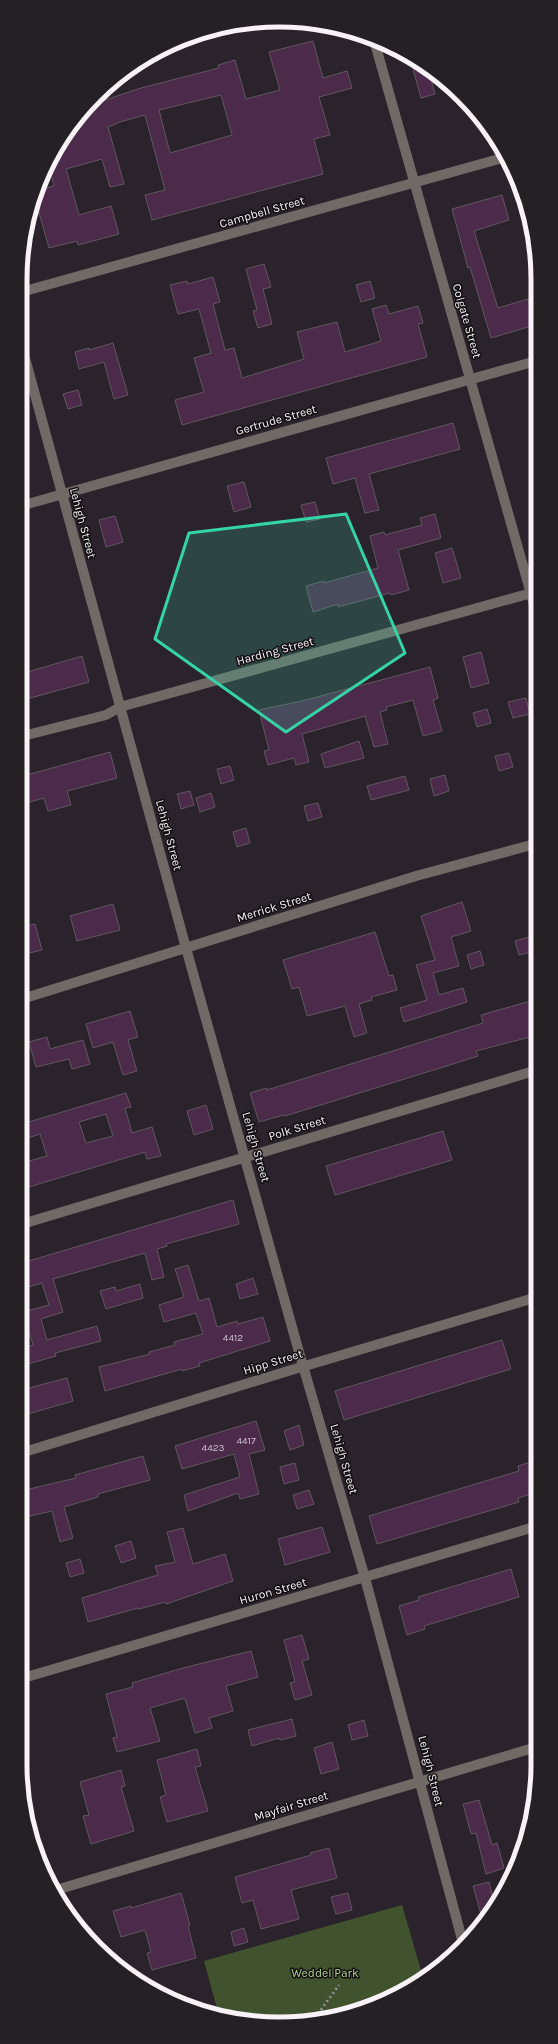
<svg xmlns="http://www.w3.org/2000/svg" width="558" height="2044" viewBox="0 0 558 2044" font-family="Karla,sans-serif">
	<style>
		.green { fill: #41522e }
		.building { fill: #4b2a4a; stroke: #615760; fill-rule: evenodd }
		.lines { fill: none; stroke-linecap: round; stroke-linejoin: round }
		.path { stroke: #9a9399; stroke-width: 2.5; stroke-dasharray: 2 3; stroke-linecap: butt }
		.street { stroke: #706a67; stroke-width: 10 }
		.marked { fill: #35d4a7; fill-opacity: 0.2; stroke: #35d4a7; stroke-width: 3; stroke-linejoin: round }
		.labels { text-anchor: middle; stroke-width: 3; stroke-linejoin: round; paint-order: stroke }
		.number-label { font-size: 10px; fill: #cec1cc }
		.street-label { font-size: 12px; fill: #f9f3f8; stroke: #110e11 }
		.park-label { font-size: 12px; fill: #b4d691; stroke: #110e11 }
		.rim { fill: none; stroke: #f9f3f8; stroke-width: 5 }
	</style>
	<rect width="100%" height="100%" fill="#2b232b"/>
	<!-- green -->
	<path class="green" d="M402 1905 423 1977 357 2010 334 2016 262 2023 218 2012 204 1961Z"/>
	<!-- building -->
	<path class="building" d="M313 41 323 78 347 71 352 88 319 97 330 135 314 139 323 174 152 220 145 195 165 190 145 115 116 123V124L108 127 124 184 110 187 102 159 66 169 79 215 111 206 119 234 78 245 77 241 49 248 36 202 41 189 54 186 50 169 64 135 96 103 141 88 219 68 218 65 235 60 246 99 280 90 269 52ZM221 95 232 135 170 153 159 110Z
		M410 58 429 72 435 94 421 98Z
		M502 195 509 220 474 231 498 308 528 299 535 325 491 338 470 267 468 268 452 209Z
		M264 264 271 287 263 289 272 324 258 328 253 311 257 310 246 269Z
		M213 277 220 302 213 304 225 350 234 348 242 378 304 359 297 332 337 322 345 352 381 341 372 309 386 305 389 314 418 306 423 323 418 324 427 357 182 425 175 400 204 392 194 358 211 353 199 309 178 314 170 285 187 281 188 284Z
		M370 281 375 298 361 302 356 285Z
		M113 343 128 395 114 399 104 362 79 369 75 352 89 348V350Z
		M78 390 82 405 68 409 63 394Z
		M453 423 460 449 369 474 379 510 365 513 355 478 333 484 326 458Z
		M244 482 251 507 234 512 227 486Z
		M315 502 320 519 306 522 301 505Z
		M435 514 441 538 398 550 409 590 391 595 390 593 338 607V604L313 612 306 586 324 581V583L378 568 370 536 384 532 385 535 422 525 420 518Z
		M115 516 123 542 106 547 99 520Z
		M452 548 461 578 443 583 435 553Z
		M481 652 489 683 471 688 463 657Z
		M82 656 89 682 23 700 24 673Z
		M430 667 438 698 433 700 442 731 423 736 413 700 386 707 387 710 380 712 388 744 374 747 365 716 302 734 309 762 296 765 294 758 268 765 264 751 269 750 259 710 302 701Z
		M526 698 530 714 513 718 508 702Z
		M487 709 491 723 477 727 473 713Z
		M359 741 364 758 325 768 321 754Z
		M110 752 117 778 67 791 71 805 48 811 44 798 23 804V776Z
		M509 753 513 767 499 771 495 756Z
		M230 766 234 780 221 784 217 769Z
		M445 775 449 791 434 796 430 779Z
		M405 776 409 790 371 800 367 786Z
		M190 791 194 805 181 809 177 794Z
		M211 793 215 807 200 812 196 798Z
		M318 803 322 817 308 821 304 806Z
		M246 828 250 843 237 847 233 832Z
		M462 902 471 931 451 937 459 966 433 973 439 995 463 988 467 1002 404 1022 400 1008 427 1000 416 965 435 960 421 916Z
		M113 904 120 930 77 941 70 916Z
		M35 924 42 950 25 954 23 947V927Z
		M375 932 389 976 393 975 397 990 371 997 372 1000 359 1004 367 1033 354 1037 345 1006 307 1016 299 987 292 989 283 960Z
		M529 937 532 952 519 955 515 941Z
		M480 951 484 965 471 969 467 955Z
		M534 1000V1036L476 1051 478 1056 453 1064 285 1116 284 1115 259 1122 250 1093 267 1088V1090L483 1023 481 1015Z
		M130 1011 138 1037 128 1040 137 1071 123 1075 113 1042 93 1048 86 1024Z
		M47 1037 50 1049 83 1040 90 1064 72 1069 69 1059 36 1067 29 1042Z
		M126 1093 131 1107 125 1108 132 1133 152 1127 161 1156 147 1159 145 1152 22 1189V1163L47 1156 40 1134 22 1140V1124ZM106 1114 113 1136 86 1143 79 1122Z
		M206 1105 213 1129 194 1135 187 1111Z
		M443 1131 452 1160 335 1195 326 1166Z
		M233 1200 239 1224 166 1244 167 1246 157 1249 164 1277 152 1280 145 1253 53 1279 63 1312 41 1319 47 1340 97 1326 101 1341 55 1353 56 1356 21 1366V1349L33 1345 23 1312 49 1305 42 1283 22 1289V1263Z
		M188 1265 199 1301 209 1298 217 1327 237 1321 238 1324 263 1317 270 1341 199 1363 200 1366 182 1371V1369L105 1391 99 1367 150 1354 149 1352 175 1345 174 1342 203 1334 196 1313 164 1322 159 1305 184 1297 175 1269Z
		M253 1278 258 1294 240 1299 236 1284Z
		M140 1284 143 1298 106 1309 100 1291 115 1287 116 1291Z
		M502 1340 511 1369 344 1420 335 1391Z
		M67 1378 73 1401 21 1416V1390Z
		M256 1421 265 1450 249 1454 259 1494 240 1499 238 1493 188 1511 184 1495 240 1477 234 1454 182 1469 175 1446Z
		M299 1425 304 1445 290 1450 284 1431Z
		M143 1456 150 1480 98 1494V1497L64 1507 73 1538 60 1542 52 1511 21 1518V1491L76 1478 75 1475Z
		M534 1461V1493L518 1498 519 1502 377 1544 369 1516 519 1471 518 1466Z
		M295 1463 299 1480 284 1484 280 1467Z
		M309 1490 314 1504 297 1509 293 1495Z
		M322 1527 330 1552 285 1565 278 1539Z
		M183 1528 193 1564 225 1554 233 1581 166 1604 165 1602 139 1609 138 1608 88 1622 82 1598 158 1575 155 1566 175 1562 167 1532Z
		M131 1541 136 1558 121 1563 115 1546Z
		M80 1559 84 1573 70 1577 66 1563Z
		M511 1569 519 1597 424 1626 425 1629 407 1635 399 1606 419 1600 418 1597Z
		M302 1635 309 1659 302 1661 312 1695 295 1700 290 1683 295 1682 284 1640Z
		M251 1651 258 1677 226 1686 233 1711 209 1718 212 1728 195 1733 185 1698 150 1708 160 1741 117 1752 113 1738 117 1737 106 1694 133 1687 132 1683 183 1668Z
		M292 1719 296 1736 280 1740 279 1738 252 1746 248 1730Z
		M364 1720 368 1736 352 1740 348 1725Z
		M332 1742 339 1769 321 1774 314 1748Z
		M197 1749 201 1766 195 1767 208 1811 167 1822 160 1797 166 1795 157 1760Z
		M121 1770 125 1786 121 1787 134 1831 91 1844 83 1816 89 1815 80 1782Z
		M479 1800 492 1845 497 1843 504 1868 486 1874 476 1833 471 1834 463 1804Z
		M329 1848 337 1878 291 1890 299 1919 261 1929 253 1900 242 1903 235 1877 311 1855 310 1853Z
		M489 1882 495 1906 483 1921 473 1886Z
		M181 1893 190 1925 188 1926 196 1958 152 1970 147 1953 151 1952 145 1930 121 1937 113 1911 131 1906V1908Z
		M348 1893 352 1910 336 1914 331 1897Z
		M244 1928 248 1942 234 1946 231 1932Z"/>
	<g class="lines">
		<!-- path -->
		<path class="path" d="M315 2018 339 1985"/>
		<!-- street -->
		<path class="street" d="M374 40 535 608
			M25 291 506 157
			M25 358 186 948 299 1352 365 1578 463 1943
			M24 505 536 361
			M23 736 106 715 120 707 535 592
			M22 999 416 876 535 844
			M22 1224 534 1071
			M21 1453 288 1371 534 1298
			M20 1679 534 1527
			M56 1890 533 1748"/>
	</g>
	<!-- marked area -->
	<path class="marked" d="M346 514 405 653 286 732 155 639 189 533Z"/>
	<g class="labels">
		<!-- number labels -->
		<g class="number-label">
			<text x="233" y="1341">4412</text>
			<text x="246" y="1444">4417</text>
			<text x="213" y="1451">4423</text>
		</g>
		<!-- street labels -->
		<g class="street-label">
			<text transform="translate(262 212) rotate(-16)" y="4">Campbell Street</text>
			<text transform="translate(467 321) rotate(74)" y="4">Colgate Street</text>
			<text transform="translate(276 420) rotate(-16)" y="4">Gertrude Street</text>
			<text transform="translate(83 523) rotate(75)" y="4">Lehigh Street</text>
			<text transform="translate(275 651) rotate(-15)" y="4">Harding Street</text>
			<text transform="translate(169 835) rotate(75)" y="4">Lehigh Street</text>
			<text transform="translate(274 907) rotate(-17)" y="4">Merrick Street</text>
			<text transform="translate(297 1128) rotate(-17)" y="4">Polk Street</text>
			<text transform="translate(256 1147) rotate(74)" y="4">Lehigh Street</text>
			<text transform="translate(273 1362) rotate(-17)" y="4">Hipp Street</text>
			<text transform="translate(344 1459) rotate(74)" y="4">Lehigh Street</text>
			<text transform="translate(273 1591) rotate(-16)" y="4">Huron Street</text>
			<text transform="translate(431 1771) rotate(76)" y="4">Lehigh Street</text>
			<text transform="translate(291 1806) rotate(-17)" y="4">Mayfair Street</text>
		</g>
		<!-- park labels -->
		<g class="park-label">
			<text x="325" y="1977">Weddel Park</text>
		</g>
	</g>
	<!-- crop -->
	<path d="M0 0H558V2044H0ZM279 27H279A252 252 0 0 1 531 279V1765A252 252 0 0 1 279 2017H279A252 252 0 0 1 27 1765V279A252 252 0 0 1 279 27Z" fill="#242023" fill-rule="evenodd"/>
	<path class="rim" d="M279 27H279A252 252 0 0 1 531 279V1765A252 252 0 0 1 279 2017H279A252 252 0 0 1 27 1765V279A252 252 0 0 1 279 27Z"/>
</svg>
